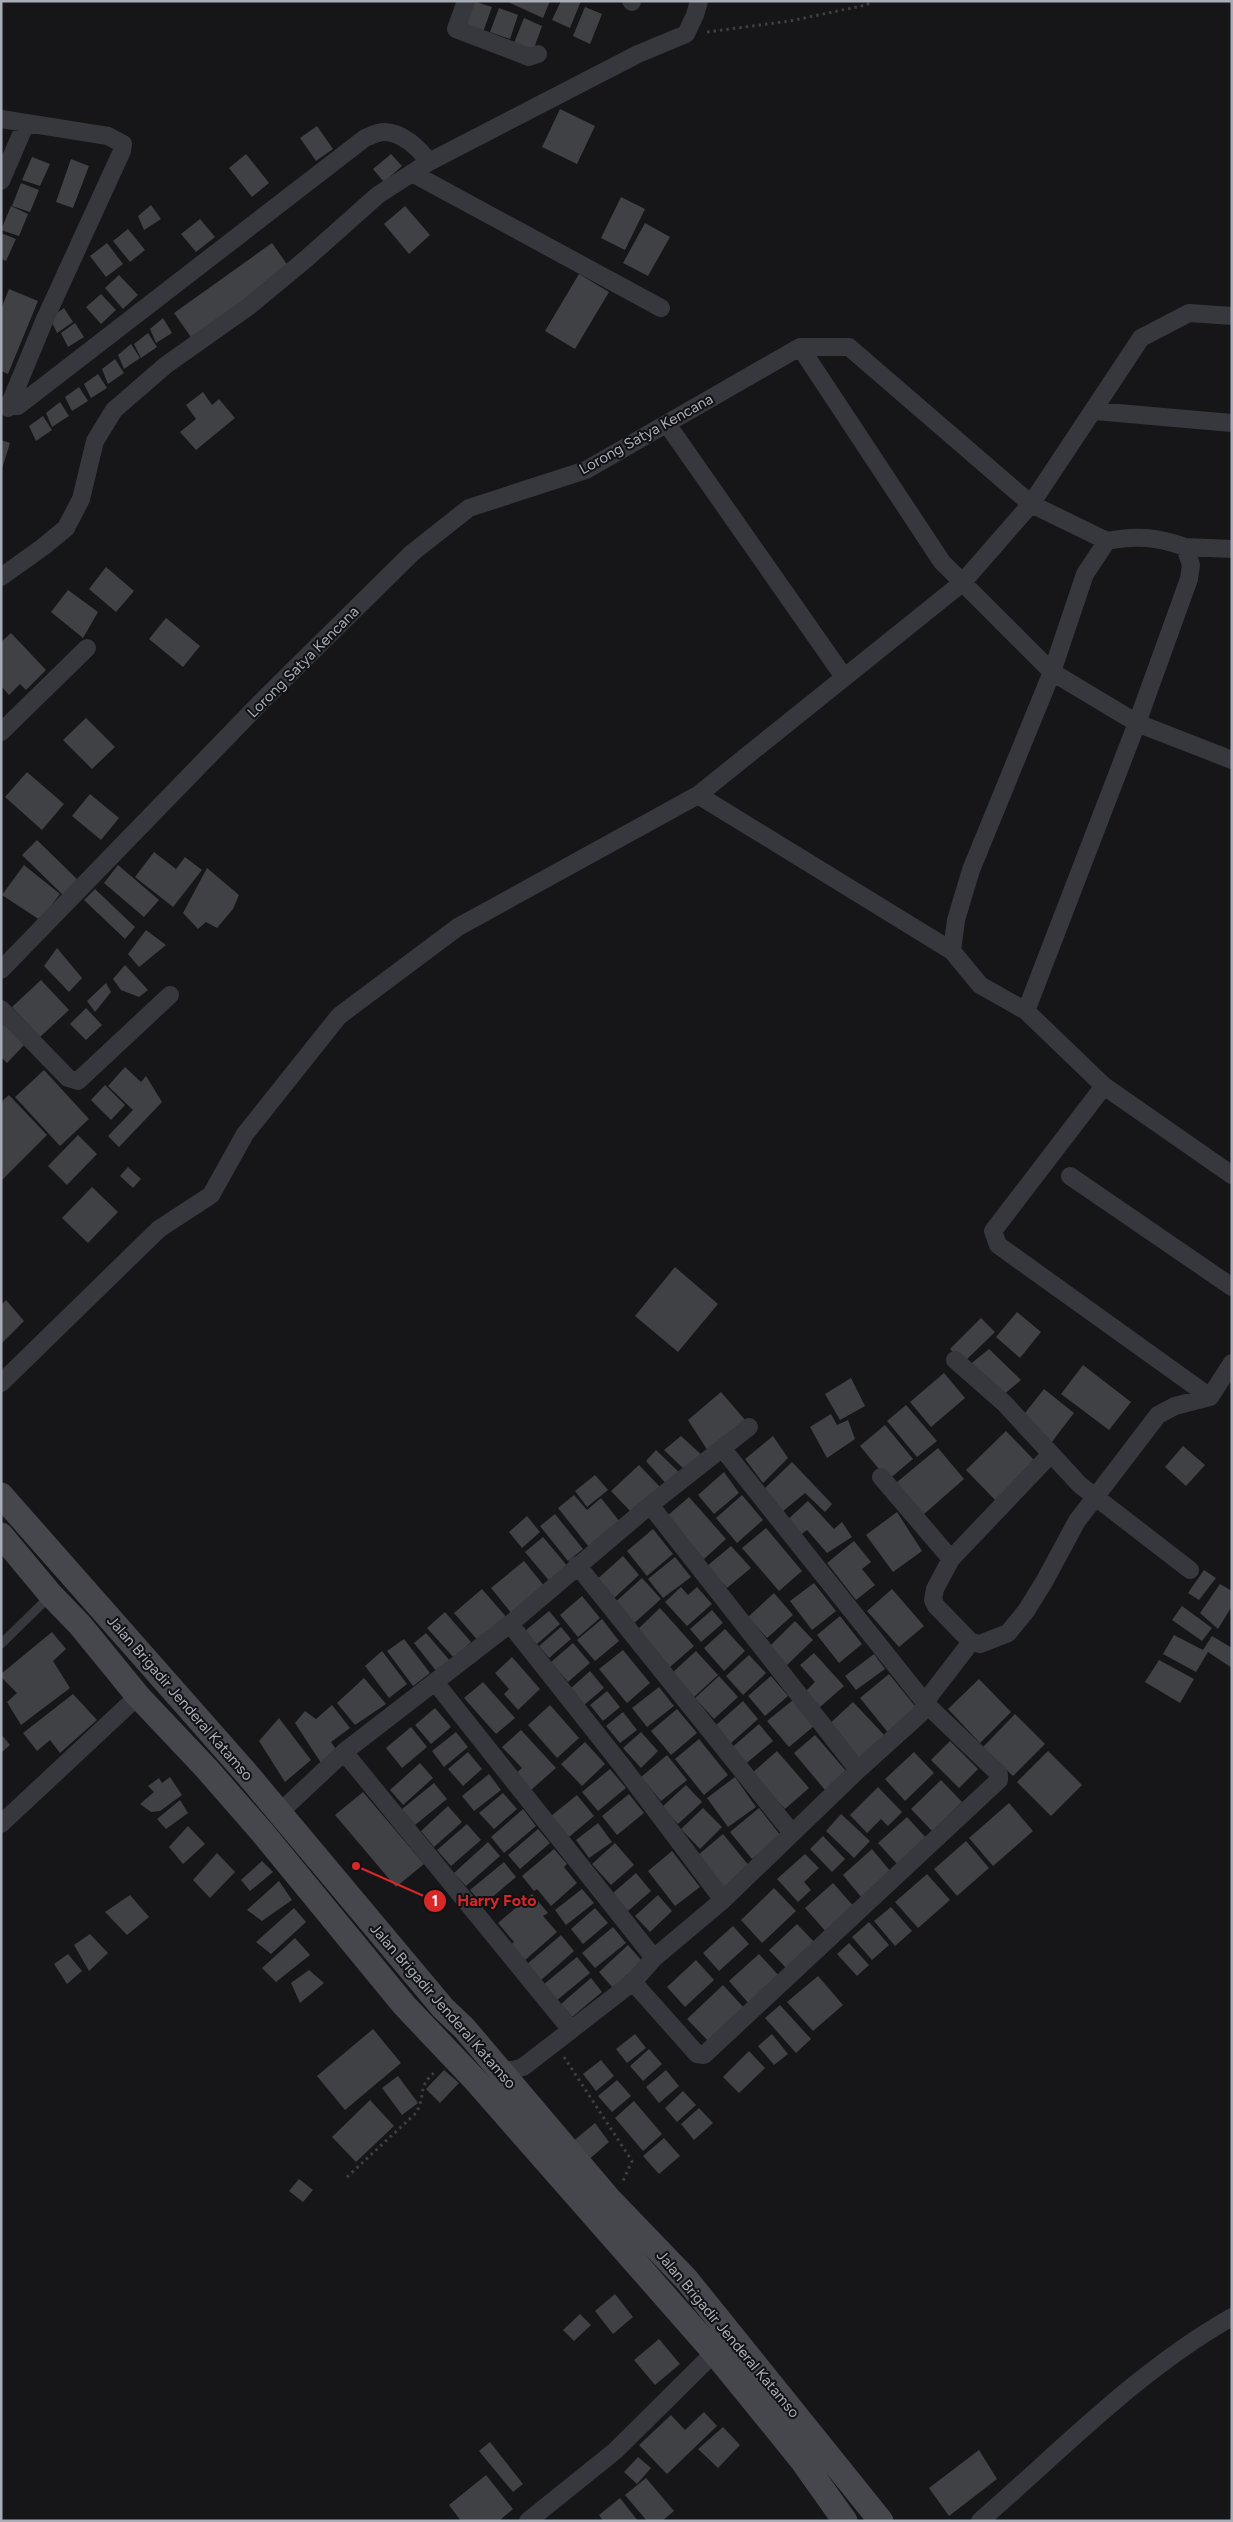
<svg xmlns="http://www.w3.org/2000/svg" width="1233" height="2522" viewBox="0 0 1233 2522" font-family="Figtree,sans-serif">
	<style>
		.building { fill: #404145 }
		.lines { fill: none; stroke-linecap: round; stroke-linejoin: round }
		.path { stroke: #3d3f44; stroke-width: 3; stroke-dasharray: 2.5 4; stroke-linecap: butt }
		.service { stroke: #37383d; stroke-width: 9 }
		.minor { stroke: #37383d; stroke-width: 18 }
		.secondary { stroke: #45474d; stroke-width: 25 }
		.labels { text-anchor: middle; stroke-width: 4; stroke-linejoin: round; paint-order: stroke }
		.street-label { font-size: 15px; fill: #a8adb8; stroke: #111113 }
		.leader { fill: none; stroke: #d62828; stroke-width: 2 }
		.callout-dot { fill: #d62828; stroke: #111113; stroke-width: 2 }
		.mark-label { font-size: 15px; text-anchor: middle; font-weight: bold; fill: #fff }
		.callout-label { font-size: 16px; text-anchor: middle; font-weight: bold; fill: #d62828; stroke: #111113; stroke-width: 4; stroke-linejoin: round; paint-order: stroke }
	</style>
	<rect width="100%" height="100%" fill="#161618"/>
	<!-- building -->
	<path class="building" d="M473 1 492 7 483 32 464 25Z
		M506 1H550L543 18Z
		M561 1H581L570 28 552 20Z
		M585 7 602 14 590 44 573 36Z
		M499 8 518 15 510 39 490 32Z
		M524 18 542 26 533 51 514 43Z
		M560 109 595 126 577 164 542 147Z
		M317 126 333 149 316 161 300 138Z
		M246 154 269 183 252 197 229 168Z
		M391 154 402 166 384 182 373 169Z
		M32 157 50 164 40 186 22 180Z
		M71 159 89 166 73 208 56 202Z
		M21 183 39 190 30 212 12 206Z
		M621 197 645 209 625 250 601 238Z
		M151 205 161 219 144 230 138 216Z
		M11 206 28 214 19 236 1 230Z
		M405 206 430 235 409 254 384 224Z
		M200 219 215 237 196 252 181 234Z
		M645 223 670 237 648 276 623 263Z
		M128 229 145 250 130 262 113 241Z
		M1 233 16 239 6 261 1 259Z
		M107 243 123 264 106 277 90 256Z
		M272 243 291 270 193 340 174 313Z
		M579 274 609 292 575 349 545 331Z
		M119 275 138 295 123 309 105 288Z
		M9 289 38 301 8 374 1 371V309Z
		M101 294 116 310 101 324 86 307Z
		M64 308 73 322 57 333 50 318Z
		M163 318 172 333 156 343 150 329Z
		M75 323 84 337 68 347 61 333Z
		M148 333 157 347 141 358 134 344Z
		M131 344 140 358 124 369 118 355Z
		M115 359 124 373 108 384 102 369Z
		M98 374 107 388 91 398 84 384Z
		M79 387 88 401 72 411 65 397Z
		M203 392 212 405 219 399 235 418 196 450 180 432 196 419 186 405Z
		M60 402 69 416 52 427 46 413Z
		M43 416 52 430 36 441 29 426Z
		M1 440 10 443 2 469H1Z
		M106 567 134 591 116 612 89 589Z
		M68 590 98 612 83 638 51 612Z
		M166 618 200 646 183 667 149 639Z
		M11 633 46 670 26 690 20 684 9 695 1 686V642Z
		M86 718 115 747 92 769 63 740Z
		M27 772 64 804 42 830 5 797Z
		M90 794 119 818 101 840 72 816Z
		M37 840 81 883 66 898 22 855Z
		M154 852 176 869 185 857 202 870 173 907 135 877Z
		M24 865 60 894 40 920 2 895Z
		M118 865 159 900 144 917 104 883Z
		M207 868 239 895 233 909 217 928 206 922 198 929 183 913Z
		M95 889 135 927 125 939 84 900Z
		M146 930 166 945 139 967 128 954Z
		M57 948 82 978 69 992 44 966Z
		M125 965 148 990 139 997 121 990 113 979Z
		M41 980 69 1010 40 1037 12 1007Z
		M106 983 111 992 95 1012 87 1001Z
		M86 1008 102 1025 86 1040 70 1024Z
		M1 1022 25 1044 7 1063 1 1057Z
		M125 1067 141 1082 146 1076 162 1102 119 1147 108 1136 133 1110 108 1086Z
		M44 1070 89 1119 60 1146 15 1097Z
		M105 1085 125 1105 111 1120 91 1100Z
		M9 1095 47 1135 1 1181V1102Z
		M78 1135 97 1154 67 1185 48 1166Z
		M128 1167 141 1179 133 1188 120 1176Z
		M92 1187 118 1212 88 1243 62 1218Z
		M675 1267 718 1304 678 1352 635 1316Z
		M6 1300 24 1321 1 1344V1305Z
		M1017 1312 1041 1332 1020 1358 996 1337Z
		M981 1318 995 1332 963 1363 950 1349Z
		M989 1349 1021 1380 1001 1397 968 1366Z
		M1083 1365 1131 1402 1109 1430 1061 1394Z
		M944 1373 965 1398 931 1427 910 1402Z
		M851 1378 865 1406 840 1420 825 1394Z
		M1044 1389 1074 1413 1051 1443 1021 1418Z
		M721 1392 746 1421 708 1451 688 1420Z
		M906 1405 937 1441 917 1457 887 1421Z
		M831 1414 837 1425 848 1420 855 1439 827 1458 810 1427Z
		M885 1425 913 1459 888 1480 860 1446Z
		M1006 1431 1036 1462 996 1501 966 1470Z
		M681 1436 705 1458 687 1472 664 1450Z
		M773 1436 788 1458 763 1483 745 1459Z
		M1183 1446 1205 1465 1186 1486 1165 1467Z
		M938 1448 964 1479 923 1515 896 1483Z
		M656 1450 683 1476 669 1487 646 1461Z
		M792 1462 832 1504 825 1512 805 1493 782 1512 765 1488Z
		M639 1465 660 1487 632 1513 611 1491Z
		M724 1472 739 1493 714 1514 698 1495Z
		M595 1475 608 1490 587 1507 575 1491Z
		M574 1495 587 1510 601 1498 620 1522 589 1547 558 1508Z
		M742 1495 763 1520 737 1543 716 1518Z
		M689 1497 726 1539 704 1559 666 1517Z
		M808 1501 834 1529 842 1522 852 1537 827 1553 807 1530 799 1536 786 1521Z
		M897 1512 922 1551 893 1572 866 1535Z
		M555 1514 583 1549 568 1561 540 1526Z
		M527 1516 540 1532 522 1548 509 1532Z
		M766 1528 802 1571 779 1591 742 1548Z
		M653 1529 673 1554 647 1576 627 1551Z
		M543 1537 569 1568 551 1583 525 1552Z
		M854 1541 871 1562 862 1569 875 1585 856 1600 827 1563Z
		M731 1546 751 1568 727 1588 707 1566Z
		M623 1556 639 1575 611 1601 594 1582Z
		M675 1557 691 1577 663 1598 648 1579Z
		M524 1561 545 1587 512 1614 491 1588Z
		M1204 1570 1216 1578 1199 1600 1188 1593Z
		M642 1578 661 1599 631 1626 612 1605Z
		M814 1583 836 1611 812 1630 790 1601Z
		M1220 1584 1232 1591V1606L1218 1629 1200 1613Z
		M681 1587 688 1595 697 1587 712 1604 687 1626 665 1602Z
		M482 1589 508 1619 480 1643 454 1613Z
		M892 1589 924 1626 899 1647 867 1611Z
		M774 1593 793 1615 767 1638 748 1617Z
		M582 1596 600 1618 578 1637 560 1615Z
		M1182 1606 1212 1628 1202 1641 1172 1620Z
		M660 1608 694 1646 670 1667 637 1630Z
		M712 1610 723 1623 701 1642 690 1629Z
		M549 1611 560 1624 537 1644 525 1631Z
		M445 1612 471 1642 454 1658 427 1628Z
		M840 1616 862 1644 839 1663 817 1635Z
		M602 1619 619 1641 595 1661 577 1640Z
		M795 1621 813 1640 787 1665 769 1647Z
		M561 1627 571 1639 549 1658 539 1646Z
		M725 1629 745 1651 724 1671 704 1648Z
		M52 1632 66 1649 53 1661 70 1688 21 1725 7 1702 17 1693 1 1677V1674Z
		M426 1633 451 1662 437 1672 414 1643Z
		M1174 1635 1203 1650 1212 1636 1232 1648V1668L1208 1652 1196 1672 1163 1654Z
		M404 1639 430 1673 413 1686 387 1651Z
		M573 1643 590 1663 568 1682 551 1662Z
		M623 1650 650 1683 627 1703 599 1669Z
		M382 1651 407 1684 389 1698 365 1666Z
		M696 1651 718 1675 694 1697 672 1673Z
		M814 1653 844 1686 820 1707 806 1691 815 1682 800 1665Z
		M874 1654 885 1669 856 1690 845 1676Z
		M749 1655 766 1673 743 1695 726 1676Z
		M512 1657 540 1689 518 1710 504 1694 509 1689 495 1673Z
		M1159 1660 1194 1679 1180 1703 1145 1682Z
		M590 1671 604 1688 584 1705 570 1689Z
		M889 1674 919 1711 890 1735 860 1698Z
		M719 1676 738 1697 714 1719 695 1698Z
		M771 1676 788 1696 765 1716 748 1696Z
		M364 1678 386 1704 355 1725 337 1703Z
		M979 1679 1011 1712 980 1743 948 1709Z
		M483 1682 515 1718 496 1734 464 1698Z
		M659 1687 674 1706 647 1727 632 1708Z
		M607 1691 620 1707 603 1721 590 1705Z
		M73 1694 97 1720 60 1753 50 1740 37 1751 23 1733Z
		M793 1700 814 1726 789 1747 767 1721Z
		M743 1701 758 1719 730 1744 715 1726Z
		M853 1702 888 1739 861 1764 826 1727Z
		M332 1705 350 1728 331 1742 338 1752 323 1766 295 1723 305 1711 316 1719Z
		M550 1705 579 1738 557 1758 528 1725Z
		M435 1708 451 1727 431 1744 415 1725Z
		M677 1709 697 1733 671 1755 651 1731Z
		M623 1712 637 1730 620 1743 606 1726Z
		M1015 1714 1045 1744 1013 1776 983 1747Z
		M279 1718 311 1760 285 1782 259 1741Z
		M759 1724 773 1741 743 1766 729 1750Z
		M411 1727 427 1747 402 1768 386 1748Z
		M521 1730 556 1768 531 1790 516 1773 522 1768 502 1747Z
		M456 1732 468 1747 444 1767 432 1751Z
		M641 1732 658 1751 641 1768 623 1748Z
		M1 1734 10 1745 1 1753Z
		M815 1735 847 1772 825 1790 794 1753Z
		M699 1739 728 1775 704 1795 675 1759Z
		M950 1741 978 1769 959 1788 931 1760Z
		M585 1742 605 1764 582 1786 561 1764Z
		M777 1751 809 1788 785 1809 752 1773Z
		M1048 1751 1082 1785 1051 1816 1017 1782Z
		M468 1752 482 1769 463 1786 448 1769Z
		M914 1752 934 1773 905 1801 885 1779Z
		M667 1755 687 1780 661 1801 641 1777Z
		M420 1763 433 1778 403 1805 390 1790Z
		M610 1769 626 1788 598 1811 582 1792Z
		M489 1774 501 1790 474 1811 462 1796Z
		M170 1777 182 1795 160 1811 151 1812 140 1804 154 1792 148 1786 159 1778 162 1783Z
		M735 1777 756 1807 728 1827 707 1798Z
		M941 1780 962 1802 932 1831 911 1809Z
		M434 1783 447 1799 415 1825 402 1809Z
		M686 1785 702 1802 678 1824 662 1807Z
		M878 1787 902 1812 888 1826 881 1819 867 1833 850 1815Z
		M363 1792 424 1864 396 1887 335 1815Z
		M503 1793 517 1809 494 1829 479 1813Z
		M629 1794 644 1813 617 1835 602 1816Z
		M577 1795 594 1816 569 1837 551 1816Z
		M180 1800 188 1813 166 1829 157 1819Z
		M1009 1803 1033 1831 993 1866 969 1838Z
		M448 1806 462 1822 434 1847 421 1831Z
		M703 1808 722 1827 700 1849 681 1829Z
		M759 1808 781 1836 752 1859 730 1832Z
		M523 1809 536 1826 504 1853 491 1837Z
		M841 1814 870 1841 854 1858 826 1831Z
		M907 1817 927 1839 898 1865 878 1843Z
		M598 1823 612 1842 589 1858 576 1840Z
		M467 1824 481 1840 451 1866 437 1850Z
		M188 1826 205 1844 183 1864 169 1847Z
		M538 1829 550 1843 520 1869 508 1855Z
		M723 1834 750 1867 725 1888 697 1856Z
		M823 1836 845 1859 832 1872 810 1849Z
		M966 1841 989 1868 957 1896 934 1869Z
		M488 1842 500 1856 466 1886 454 1873Z
		M615 1843 634 1865 611 1885 592 1864Z
		M554 1849 567 1864 564 1867 577 1883 551 1906 537 1889 534 1891 522 1876Z
		M872 1849 891 1872 862 1898 843 1875Z
		M672 1851 700 1887 675 1906 648 1871Z
		M217 1853 235 1872 210 1898 193 1880Z
		M805 1854 819 1868 804 1882 811 1890 798 1902 777 1879Z
		M262 1861 273 1872 250 1891 241 1880Z
		M504 1862 516 1877 483 1905 470 1890Z
		M636 1873 651 1891 628 1911 613 1893Z
		M927 1874 950 1900 918 1928 895 1902Z
		M279 1881 292 1900 262 1921 247 1910Z
		M833 1883 856 1909 828 1934 805 1908Z
		M774 1888 796 1911 762 1943 741 1920Z
		M582 1889 594 1903 566 1925 555 1910Z
		M532 1894 548 1913 543 1916 557 1932 524 1961 510 1945 514 1942 498 1923Z
		M130 1895 149 1917 127 1935 105 1912Z
		M658 1895 672 1911 650 1932 635 1916Z
		M891 1907 912 1931 895 1946 874 1921Z
		M294 1908 306 1922 271 1954 256 1942Z
		M595 1908 608 1923 583 1944 571 1929Z
		M869 1922 889 1945 872 1960 852 1937Z
		M797 1924 817 1945 789 1971 769 1950Z
		M733 1926 749 1944 719 1971 703 1953Z
		M613 1927 626 1943 595 1968 582 1953Z
		M90 1934 108 1953 89 1971 74 1945Z
		M561 1935 574 1951 540 1981 526 1965Z
		M295 1938 310 1955 276 1982 262 1968Z
		M849 1943 869 1965 857 1976 837 1954Z
		M628 1945 642 1961 613 1988 599 1972Z
		M68 1954 82 1971 67 1984 54 1964Z
		M759 1954 781 1978 751 2006 729 1981Z
		M577 1957 590 1973 556 2001 543 1985Z
		M696 1960 714 1980 685 2007 667 1987Z
		M309 1970 324 1983 300 2003 291 1983Z
		M818 1976 843 2005 813 2031 787 2002Z
		M591 1978 602 1992 572 2017 561 2004Z
		M723 1985 745 2009 710 2043 687 2019Z
		M780 2005 811 2039 796 2053 765 2018Z
		M373 2029 401 2063 345 2110 317 2076Z
		M635 2034 646 2048 627 2063 616 2049Z
		M772 2034 788 2054 774 2065 758 2046Z
		M649 2049 662 2064 643 2081 630 2066Z
		M749 2051 765 2068 739 2093 723 2077Z
		M601 2060 614 2076 596 2091 583 2074Z
		M444 2070 459 2083 440 2103 426 2089Z
		M666 2070 679 2086 659 2103 646 2087Z
		M398 2076 418 2103 402 2115 382 2088Z
		M617 2080 631 2096 612 2112 598 2096Z
		M683 2091 696 2105 677 2122 665 2108Z
		M370 2100 394 2126 356 2162 332 2137Z
		M634 2101 662 2134 643 2151 615 2118Z
		M699 2108 713 2123 694 2140 681 2124Z
		M595 2123 609 2142 586 2162 571 2143Z
		M664 2138 680 2156 659 2174 643 2156Z
		M299 2179 313 2190 303 2202 289 2191Z
		M615 2294 633 2317 613 2334 595 2311Z
		M580 2314 591 2325 574 2341 563 2330Z
		M659 2339 680 2364 655 2385 634 2360Z
		M704 2412 717 2426 667 2474 639 2445 671 2415 685 2430Z
		M723 2427 740 2445 718 2468 698 2449Z
		M490 2442 523 2484 513 2492 479 2451Z
		M979 2450 997 2479 949 2516 929 2488Z
		M638 2457 651 2468 637 2484 624 2472Z
		M486 2475 513 2509 499 2521H461L449 2505Z
		M646 2478 674 2511 662 2521H647L625 2495Z
		M620 2498 638 2521H603L599 2515Z"/>
	<g class="lines">
		<!-- path -->
		<path class="path" d="M707 32 790 21 866 5 873 1
			M564 2057 632 2161 623 2181
			M347 2177 416 2113C427 2093 416 2088 436 2071"/>
		<!-- service -->
		<path class="service" d="M1 1644 51 1595"/>
		<!-- minor -->
		<path class="minor" d="M466 1 456 29 529 57 538 54
			M631 1 632 2
			M1 119 108 136 123 144 122 151 45 319 8 408
			M429 162 638 54 686 34 695 15 699 1
			M412 173 661 308
			M1 181 26 123
			M800 347 942 562 1052 672 1137 723 1232 760
			M1 406H18L365 138C370 136 378 132 384 132 402 132 419 148 429 162L378 195 306 259 248 307 166 365 114 410 95 441 81 499 66 528 43 547 1 577
			M1095 411 1232 423
			M667 424 844 677
			M1185 547 1232 549
			M1 732 87 648
			M698 795 952 951
			M1 970 265 698 412 553 469 508 586 470 800 347H849L1031 504 1107 541
			M1 1009 68 1078 78 1081 170 995
			M1026 1011 1137 723 1189 579 1191 565 1185 547C1158 537 1135 535 1107 541L1085 574 1052 672 971 870 956 920 952 951 980 985 1026 1011 1104 1086 1232 1175
			M1104 1086 993 1231 998 1245 1210 1397
			M1070 1176 1232 1287
			M955 1360 1004 1403 1080 1485 1190 1570
			M1 1383 159 1229 211 1195 245 1134 339 1016 458 927 698 795 962 583 1031 504 1141 338 1189 313 1232 316
			M1050 1455 951 1559 935 1589 933 1600 936 1606 971 1642 980 1644 1008 1633 1026 1611 1044 1582 1077 1521 1158 1415 1175 1406 1210 1397 1232 1363
			M881 1477 951 1559
			M650 1505 858 1770
			M577 1565 792 1833
			M510 1624 623 1767 723 1900
			M435 1682 654 1958
			M344 1752 571 2030
			M279 1813 344 1752 510 1624 650 1505 749 1427
			M1 1824 138 1696
			M633 1982 697 2054 704 2055 999 1780V1774L926 1704 722 1448
			M499 2070H513L523 2067 571 2030 633 1982 654 1958 723 1900 858 1770 920 1714 931 1694 971 1642
			M528 2521 615 2451 721 2346
			M980 2521C1062 2450 1137 2371 1232 2317"/>
		<!-- secondary -->
		<path class="secondary" d="M1 1495 247 1774 443 2008 464 2028 610 2200 687 2280 881 2521
			M1 1535 51 1595 80 1625 138 1696 206 1768 262 1832 404 2005 476 2081 714 2352 801 2459 845 2521"/>
	</g>
	<g class="labels">
		<!-- street labels -->
		<g class="street-label">
			<text transform="translate(646 434) rotate(-29)" y="5">Lorong Satya Kencana</text>
			<text transform="translate(303 662) rotate(-45)" y="5">Lorong Satya Kencana</text>
			<text transform="translate(180 1698) rotate(49)" y="5">Jalan Brigadir Jenderal Katamso</text>
			<text transform="translate(443 2006) rotate(49)" y="5">Jalan Brigadir Jenderal Katamso</text>
			<text transform="translate(728 2334) rotate(50)" y="5">Jalan Brigadir Jenderal Katamso</text>
		</g>
	</g>
	<!-- callouts -->
	<path class="leader" d="M356 1866L435 1901"/>
	<g class="callout-dot">
		<circle cx="356" cy="1866" r="5"/>
		<circle cx="435" cy="1901" r="12"/>
	</g>
	<g class="mark-label">
		<text x="435" y="1906">1</text>
	</g>
	<g class="callout-label">
		<text x="497" y="1906">Harry Foto</text>
	</g>
	<!-- border -->
	<rect width="1233" height="2522" fill="none" stroke="#a8adb8" stroke-width="5"/>
</svg>
